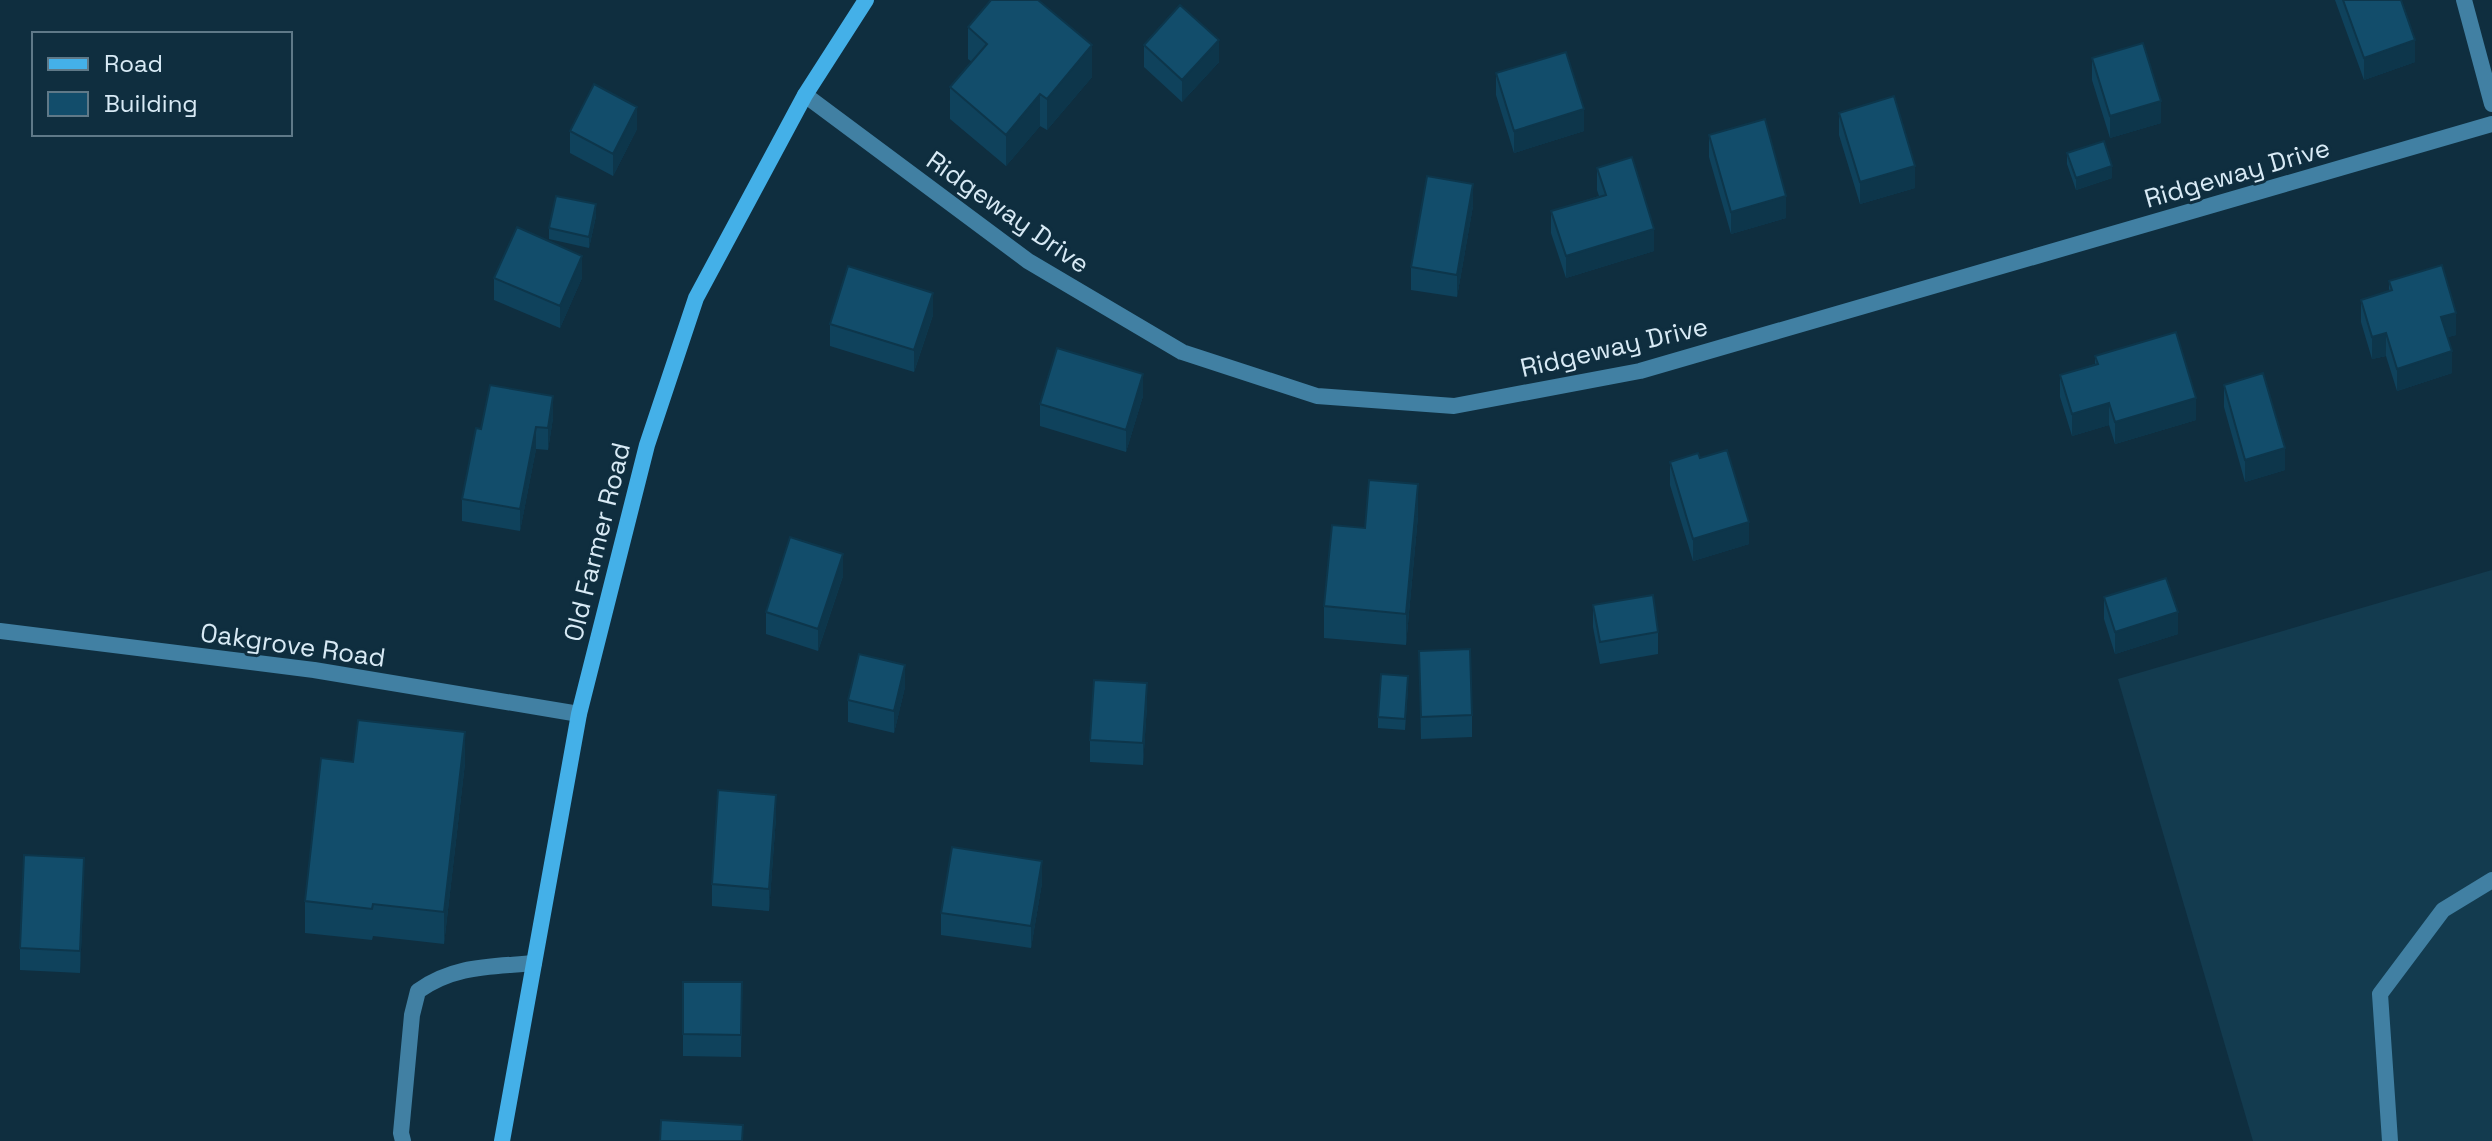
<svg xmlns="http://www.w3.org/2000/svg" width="2492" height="1141" viewBox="0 0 2492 1141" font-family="'Space Grotesk',sans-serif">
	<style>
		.built { fill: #133b4f }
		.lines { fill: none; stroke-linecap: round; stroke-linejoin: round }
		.lane { stroke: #4180a3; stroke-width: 16 }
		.street { stroke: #4180a3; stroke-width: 16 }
		.secondary { stroke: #44b0e8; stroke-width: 16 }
		.wall { fill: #0f425c }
		.shaded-wall { fill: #0d364b }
		.building { fill: #124d6b; stroke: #0d364b; stroke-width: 2 }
		.labels { text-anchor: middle; stroke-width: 6; stroke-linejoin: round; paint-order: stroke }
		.street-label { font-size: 26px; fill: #d8eaf5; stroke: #0f2e3f }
	</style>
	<rect width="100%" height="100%" fill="#0f2e3f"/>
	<!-- built -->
	<path class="built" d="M2492 570V1141H2253L2118 679Z"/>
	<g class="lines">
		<!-- lane -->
		<path class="lane" d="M403 1141 401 1133 412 1015 418 991C454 965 491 967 534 963
			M2390 1141 2380 994 2443 910 2492 880"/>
		<!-- street -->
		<path class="street" d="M2464 0 2492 104
			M805 95 1028 261 1182 352 1317 396 1454 406 1640 371 2492 124
			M0 631 314 670 579 714"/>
		<!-- secondary -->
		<path class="secondary" d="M502 1141 579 714 647 445 696 298 805 95 866 0"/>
	</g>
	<!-- wall -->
	<path class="wall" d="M2335 0H2401L2415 62 2364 80Z
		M968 27 1092 77 1047 130 1040 126 1006 166 950 119V87L972 62 968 59Z
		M1144 45 1219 62 1182 102 1144 67Z
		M2092 58 2161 123 2110 138 2092 80Z
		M1496 73 1584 131 1514 153 1496 95Z
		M1839 113 1915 188 1860 204 1839 135Z
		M637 129 613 176 570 153V131Z
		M1709 135 1786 218 1731 234 1709 157Z
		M2067 153 2112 178 2076 190 2067 164Z
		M1597 168 1654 251 1566 278 1551 233V211L1599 196 1597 190Z
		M1473 206 1457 297 1411 290V267Z
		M596 216 589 248 549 239V228Z
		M494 278H582L560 328 494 300Z
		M2389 281 2456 335 2448 337 2452 373 2397 391 2386 356 2372 359 2361 322V300L2389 291Z
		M933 315 914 372 830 346V324Z
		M2095 356 2196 420 2115 444 2109 425 2072 436 2060 397V375L2095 364Z
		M2224 385 2285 470 2245 482 2224 407Z
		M1143 396 1126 452 1040 426V404Z
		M553 418 548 450 536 449 520 531 462 521V499L481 429Z
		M1700 458 1749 544 1693 561 1670 485V462Z
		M1418 516 1406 645 1324 638V606L1365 528Z
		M843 576 818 651 766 634V612Z
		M2104 597 2178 634 2115 654 2104 619Z
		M1593 605 1658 632V654L1600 664 1593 627Z
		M1419 651 1472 715V737L1421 739Z
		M905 687 894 733 848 722V700Z
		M1408 687 1405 730 1378 728V717Z
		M1147 705 1143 765 1090 762V740Z
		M353 762 465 763 444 944 373 936 372 940 305 933V901Z
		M776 817 769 911 712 906V884Z
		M84 880 80 973 20 970V948Z
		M1042 883 1031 948 941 935V913Z
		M683 982H742L741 1057 683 1056Z"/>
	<!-- shaded-wall -->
	<path class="shaded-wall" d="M1219 40V62L1182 102V80Z
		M2415 40V62L2364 80V58Z
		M1092 45V77L1047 130V99Z
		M1040 94V126L1006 166V135Z
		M2161 101V123L2110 138V116Z
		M637 107V129L613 176V154Z
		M1584 109V131L1514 153V131Z
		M1915 166V188L1860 204V182Z
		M2112 166V178L2076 190V178Z
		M1473 184V206L1457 297V275Z
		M1786 196V218L1731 234V212Z
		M596 204V216L589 248V237Z
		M1654 229V251L1566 278V256Z
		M582 256V278L560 328V306Z
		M933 293V315L914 372V350Z
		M2456 313V335L2441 339V317Z
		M2386 333V356L2372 359V337Z
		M2452 351V373L2397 391V369Z
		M1143 374V396L1126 452V430Z
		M553 396V418L548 450V428Z
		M2196 398V420L2115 444V422Z
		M2109 403V425L2072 436V414Z
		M536 427V449L520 531V509Z
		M2285 448V470L2245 482V460Z
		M1418 484V516L1406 645V614Z
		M1749 522V544L1693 561V539Z
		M843 554V576L818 651V629Z
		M2178 612V634L2115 654V632Z
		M905 665V687L894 733V711Z
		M1147 683V705L1143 765V743Z
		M465 732V763L444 944V912Z
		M776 795V817L769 911V889Z
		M84 858V880L80 973V951Z
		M1042 861V883L1031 948V926Z"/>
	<!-- building -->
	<path class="building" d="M991 0H1038L1092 45 1047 99 1040 94 1006 135 950 87 987 44 968 27Z
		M2343 0H2401L2415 40 2364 58Z
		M1180 5 1219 40 1182 80 1144 45Z
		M2143 43 2161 101 2110 116 2092 58Z
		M1566 52 1584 109 1514 131 1496 73Z
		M594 84 637 107 613 154 570 131Z
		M1894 96 1915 166 1860 182 1839 113Z
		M1765 119 1786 196 1731 212 1709 135Z
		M2104 141 2112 166 2076 178 2067 153Z
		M1632 157 1654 229 1566 256 1551 211 1606 195 1597 168Z
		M1427 176 1473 184 1457 275 1411 267Z
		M556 196 596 204 589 237 549 228Z
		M517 227 582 256 560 306 494 278Z
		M2442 265 2456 313 2441 317 2452 351 2397 369 2386 333 2372 337 2361 300 2392 290 2389 281Z
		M848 266 933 293 914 350 830 324Z
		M2176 332 2196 398 2115 422 2109 403 2072 414 2060 375 2098 364 2095 356Z
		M1057 348 1143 374 1126 430 1040 404Z
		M2263 373 2285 448 2245 460 2224 385Z
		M490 385 553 396 548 428 536 427 520 509 462 499 476 428 481 429Z
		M1727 450 1749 522 1693 539 1670 462 1698 453 1700 458Z
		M1369 480 1418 484 1406 614 1324 606 1332 525 1365 528Z
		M790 537 843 554 818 629 766 612Z
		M2166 578 2178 612 2115 632 2104 597Z
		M1653 595 1658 632 1600 642 1593 605Z
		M1470 649 1472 715 1421 717 1419 651Z
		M859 654 905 665 894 711 848 700Z
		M1381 674 1408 676 1405 719 1378 717Z
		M1094 680 1147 683 1143 743 1090 740Z
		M358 720 465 732 444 912 373 904 372 909 305 901 321 758 353 762Z
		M718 790 776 795 769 889 712 884Z
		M952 847 1042 861 1031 926 941 913Z
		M24 855 84 858 80 951 20 948Z
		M683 982H742L741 1035 683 1034Z
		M661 1120 743 1125 742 1141H660Z"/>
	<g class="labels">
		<!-- street labels -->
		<g class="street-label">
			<text transform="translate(2237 173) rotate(-16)" y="9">Ridgeway Drive</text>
			<text transform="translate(1008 212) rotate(35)" y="9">Ridgeway Drive</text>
			<text transform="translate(1614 347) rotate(-13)" y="9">Ridgeway Drive</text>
			<text transform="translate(597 542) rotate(-76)" y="9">Old Farmer Road</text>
			<text transform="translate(293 645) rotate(8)" y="9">Oakgrove Road</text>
		</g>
	</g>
	<!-- legend -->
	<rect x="32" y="32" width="260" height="104" fill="#0f2e3f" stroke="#5f7988" stroke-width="2"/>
	<rect x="48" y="58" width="40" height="12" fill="#44b0e8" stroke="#5f7988" stroke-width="2"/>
	<text x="104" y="72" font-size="24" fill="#d8eaf5">Road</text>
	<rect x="48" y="92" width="40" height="24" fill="#124d6b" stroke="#5f7988" stroke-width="2"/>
	<text x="104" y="112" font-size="24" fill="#d8eaf5">Building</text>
</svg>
